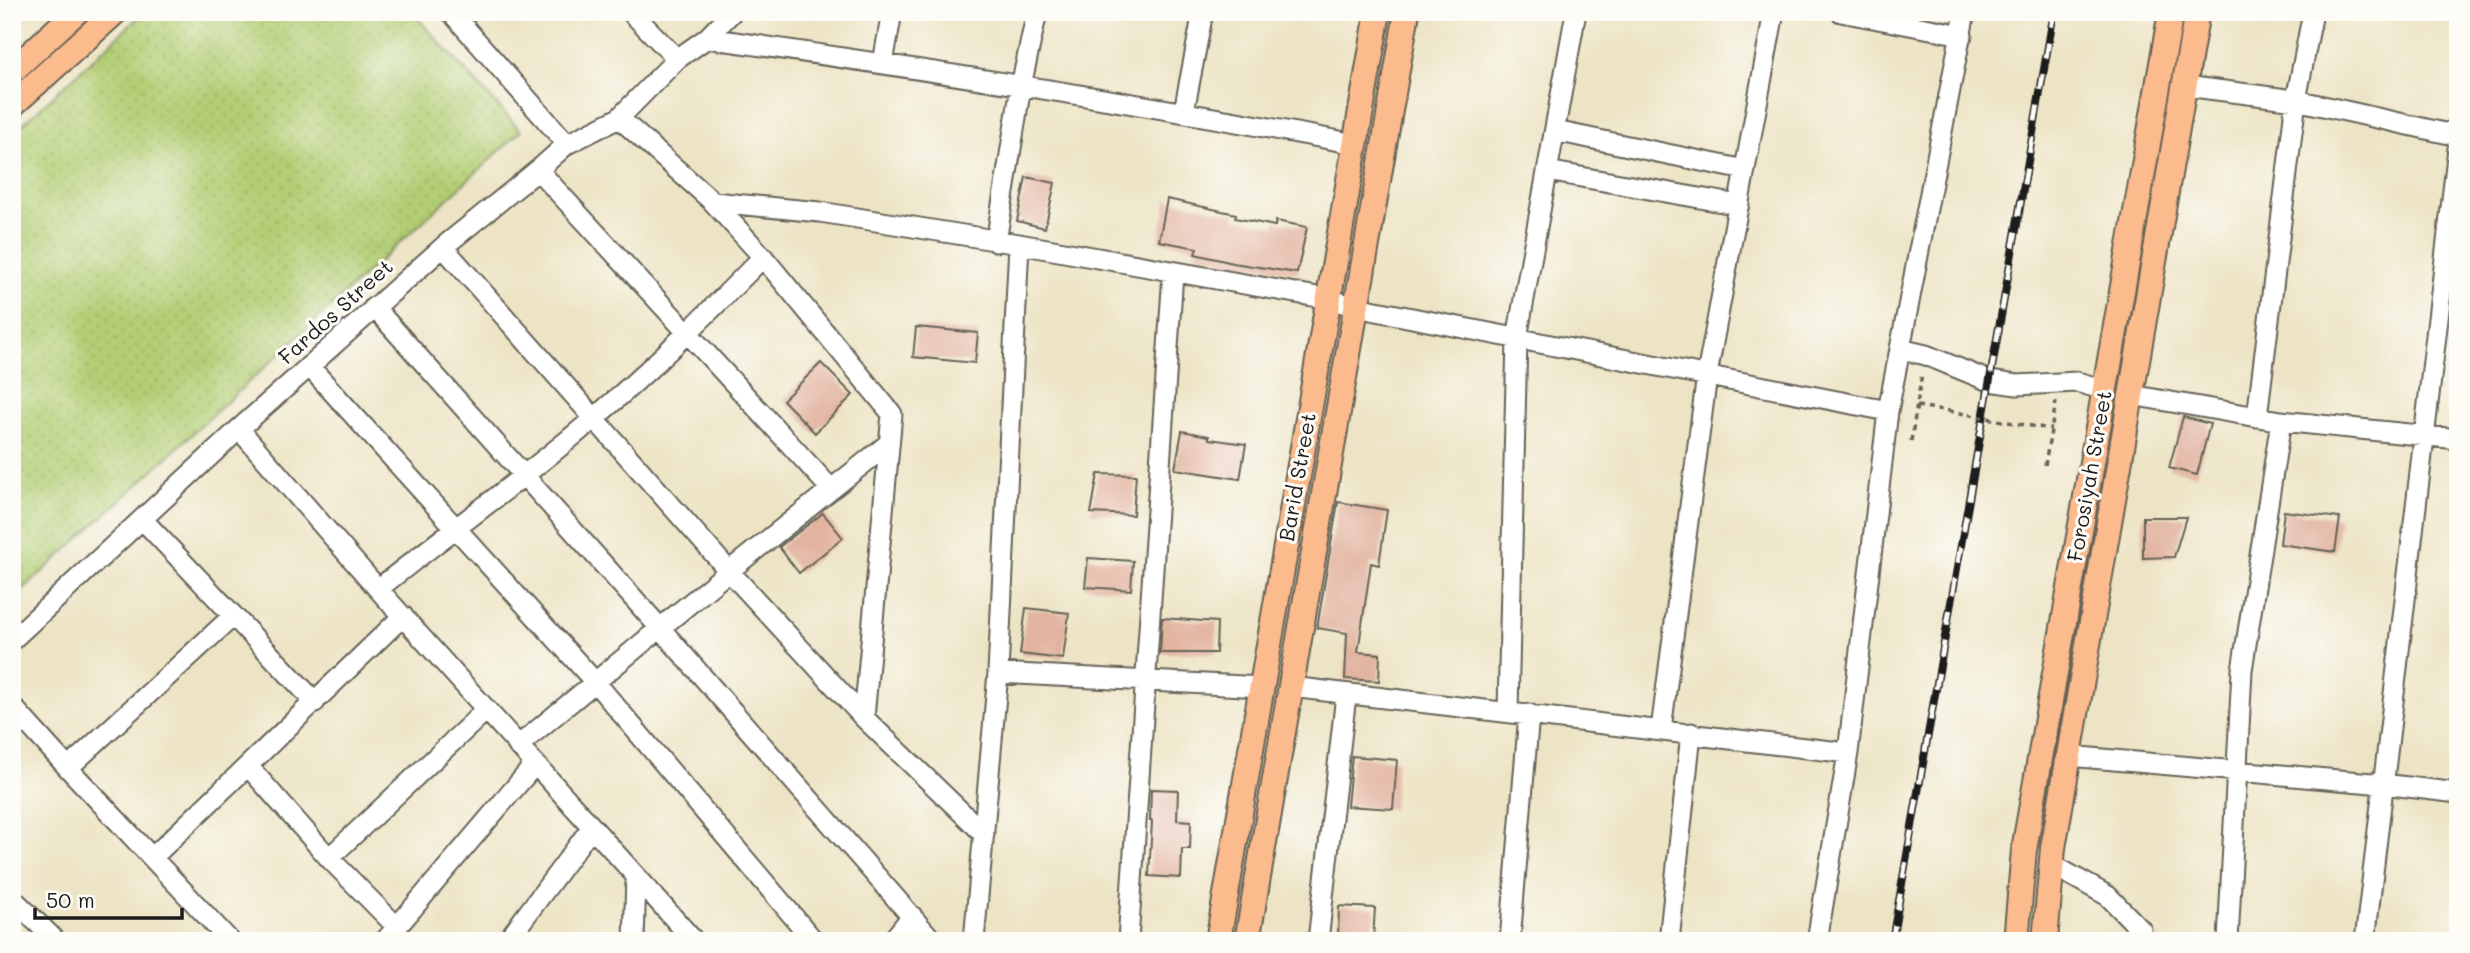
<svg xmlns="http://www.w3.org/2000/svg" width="2470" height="953" viewBox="0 0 2470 953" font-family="Mali,sans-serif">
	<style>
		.grass { fill: url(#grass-dots); stroke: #687548; stroke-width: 2 }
		.building { fill: #e2b4a0 }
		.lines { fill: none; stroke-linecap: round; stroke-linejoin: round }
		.minor-casing { stroke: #656257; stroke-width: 23 }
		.major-casing { stroke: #656257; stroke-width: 28 }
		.path { stroke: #656257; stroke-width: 3.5; stroke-dasharray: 5 5; stroke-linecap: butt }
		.minor { stroke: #fff; stroke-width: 19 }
		.major { stroke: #fbbb8d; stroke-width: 24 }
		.rail-casing { stroke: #1c1c1c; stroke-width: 8 }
		.rail { stroke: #fdfcf7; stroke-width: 5; stroke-dasharray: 16; stroke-linecap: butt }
		.path-bridge { stroke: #656257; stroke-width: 3.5; stroke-dasharray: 5 5; stroke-linecap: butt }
		.labels { text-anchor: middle; stroke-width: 6; stroke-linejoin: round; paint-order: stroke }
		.street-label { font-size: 21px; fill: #1c1c1c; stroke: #fdfcf7 }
	</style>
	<defs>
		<pattern id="grass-dots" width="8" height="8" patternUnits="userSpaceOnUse" patternTransform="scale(1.75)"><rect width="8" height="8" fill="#b3ce74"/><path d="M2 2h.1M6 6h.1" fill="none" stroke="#99b064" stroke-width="1.8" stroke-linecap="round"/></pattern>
	</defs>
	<rect width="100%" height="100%" fill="#fdfcf7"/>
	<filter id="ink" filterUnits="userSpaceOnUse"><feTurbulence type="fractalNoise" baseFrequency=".0143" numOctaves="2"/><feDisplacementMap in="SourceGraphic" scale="14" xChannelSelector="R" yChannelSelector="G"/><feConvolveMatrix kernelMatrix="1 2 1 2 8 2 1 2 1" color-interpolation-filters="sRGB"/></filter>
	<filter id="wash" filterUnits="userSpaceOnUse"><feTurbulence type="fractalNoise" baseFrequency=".00686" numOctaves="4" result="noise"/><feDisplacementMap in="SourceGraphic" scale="28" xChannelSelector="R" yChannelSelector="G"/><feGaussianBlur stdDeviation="1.57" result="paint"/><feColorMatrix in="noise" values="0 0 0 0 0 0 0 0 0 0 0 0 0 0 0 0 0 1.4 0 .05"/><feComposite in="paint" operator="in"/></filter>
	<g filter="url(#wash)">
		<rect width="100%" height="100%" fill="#ede4c5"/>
		<!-- grass -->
		<path class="grass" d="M144 12H412L521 131 12 600V134Z"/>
		<g id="blocks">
			<!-- building -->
			<path class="building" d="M1026 177 1055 183 1045 228 1017 221Z
				M1167 199 1236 214 1235 218 1275 226 1276 221 1307 227 1297 273 1233 263 1195 254 1197 248 1159 241Z
				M916 327 978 333 975 363 913 357Z
				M821 363 853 395 815 433 783 400Z
				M2183 417 2210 424 2197 475 2169 468Z
				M1182 431 1209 436V439L1246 444 1240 479 1175 469Z
				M1098 474 1136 475 1133 515 1091 513Z
				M1338 502 1387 510 1379 565 1371 563 1358 652 1380 654 1379 681 1345 679 1347 633 1317 628Z
				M2284 511 2340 518 2335 552 2280 544Z
				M823 513 843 538 799 573 779 547Z
				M2143 517H2186L2174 557 2143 558Z
				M1088 558 1133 561 1131 590 1085 587Z
				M1026 608 1069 613 1063 659 1020 654Z
				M1162 618 1217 622 1216 653H1160Z
				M1352 756 1397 760 1393 809 1347 806Z
				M1151 789 1178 790 1177 820 1191 821 1190 849H1182L1181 878 1149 876 1152 821H1150Z
				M1339 906 1375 908 1373 940 1338 938Z"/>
		</g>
	</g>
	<g filter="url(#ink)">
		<use href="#blocks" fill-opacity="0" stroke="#656257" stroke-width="2"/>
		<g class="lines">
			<defs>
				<path id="minor" d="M451 12 567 144
					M631 12 677 59
					M1841 12 1962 35
					M707 38C924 69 1141 103 1355 144
					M883 63 892 12
					M2185 86 2296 100 2458 136
					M1184 111 1203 12
					M619 118 713 202 763 257 892 414 864 718
					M1555 131 1745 170
					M538 170 831 489
					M1547 171 1739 205
					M713 202 820 212 1019 244 1329 299 1356 307 1888 411
					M996 242 1021 86 1037 12
					M443 247 729 571 864 718 984 834
					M374 307 660 628 933 941
					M1900 349 1926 355 1989 381 2017 385 2077 382 2105 390
					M309 366 595 682 814 941
					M2131 395 2281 421 2458 439
					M2257 417 2296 100 2313 12
					M239 429 378 589 636 876 634 941
					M142 519 315 702
					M378 589C449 532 523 479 592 420 652 369 708 313 763 257
					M12 640 239 429 443 247 538 170 567 144 619 118 677 59 707 38 732 12
					M998 673 1262 687
					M1291 687 1848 753
					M12 706 68 768 230 941
					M1508 711 1517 338 1576 12
					M1661 730 1707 375 1774 12
					M518 746 729 571 888 444
					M2069 756 2383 784 2458 793
					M248 766 329 858 397 927
					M68 768 233 616
					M153 857 403 616
					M329 858 486 710
					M2051 864 2108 896 2141 930 2140 941
					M636 876 694 941
					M12 898 56 941
					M385 941 535 764
					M507 941 592 827
					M892 941 912 916
					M974 941 998 673 1019 244
					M1128 941 1173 273
					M1318 941 1346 695
					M1510 941 1529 714
					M1669 941 1691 733
					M1817 941 1848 753 1888 411 1965 12
					M2228 941 2242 670 2281 421
					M2365 941 2458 148"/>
				<path id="major" d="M12 71 76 12
					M12 105 115 12
					M1218 941 1378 12
					M1247 941 1407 12
					M2016 941 2024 850 2171 12
					M2045 941 2053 848 2197 12"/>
			</defs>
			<!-- minor casing -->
			<use href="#minor" class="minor-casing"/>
			<!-- major casing -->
			<use href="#major" class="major-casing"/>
			<!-- path -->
			<path class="path" d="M1917 406 1949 411
				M2019 424 2051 429
				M1911 441 1922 374
				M2045 465 2056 402"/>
			<!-- minor -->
			<use href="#minor" class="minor"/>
			<!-- major -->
			<use href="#major" class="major"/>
			<defs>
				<path id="rail" d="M1892 941 2054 12"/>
			</defs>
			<!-- rail casing -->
			<use href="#rail" class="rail-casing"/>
			<!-- rail -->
			<use href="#rail" class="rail"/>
			<!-- path-bridge -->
			<path class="path-bridge" d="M1949 411 2019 424"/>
		</g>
	</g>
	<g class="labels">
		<!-- street labels -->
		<g class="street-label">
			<text transform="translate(336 312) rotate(-42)" y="7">Fardos Street</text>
			<text transform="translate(2090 476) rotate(-80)" y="7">Forosiyah Street</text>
			<text transform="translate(1298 477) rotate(-80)" y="7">Barid Street</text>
		</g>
	</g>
	<!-- margin -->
	<rect width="2470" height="953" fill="none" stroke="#fdfcf7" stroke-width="42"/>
	<!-- scale -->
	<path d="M35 908v10h147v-10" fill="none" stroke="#1c1c1c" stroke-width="3.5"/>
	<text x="46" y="908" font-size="21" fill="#1c1c1c" stroke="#fdfcf7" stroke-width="5" paint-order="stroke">50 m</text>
</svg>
